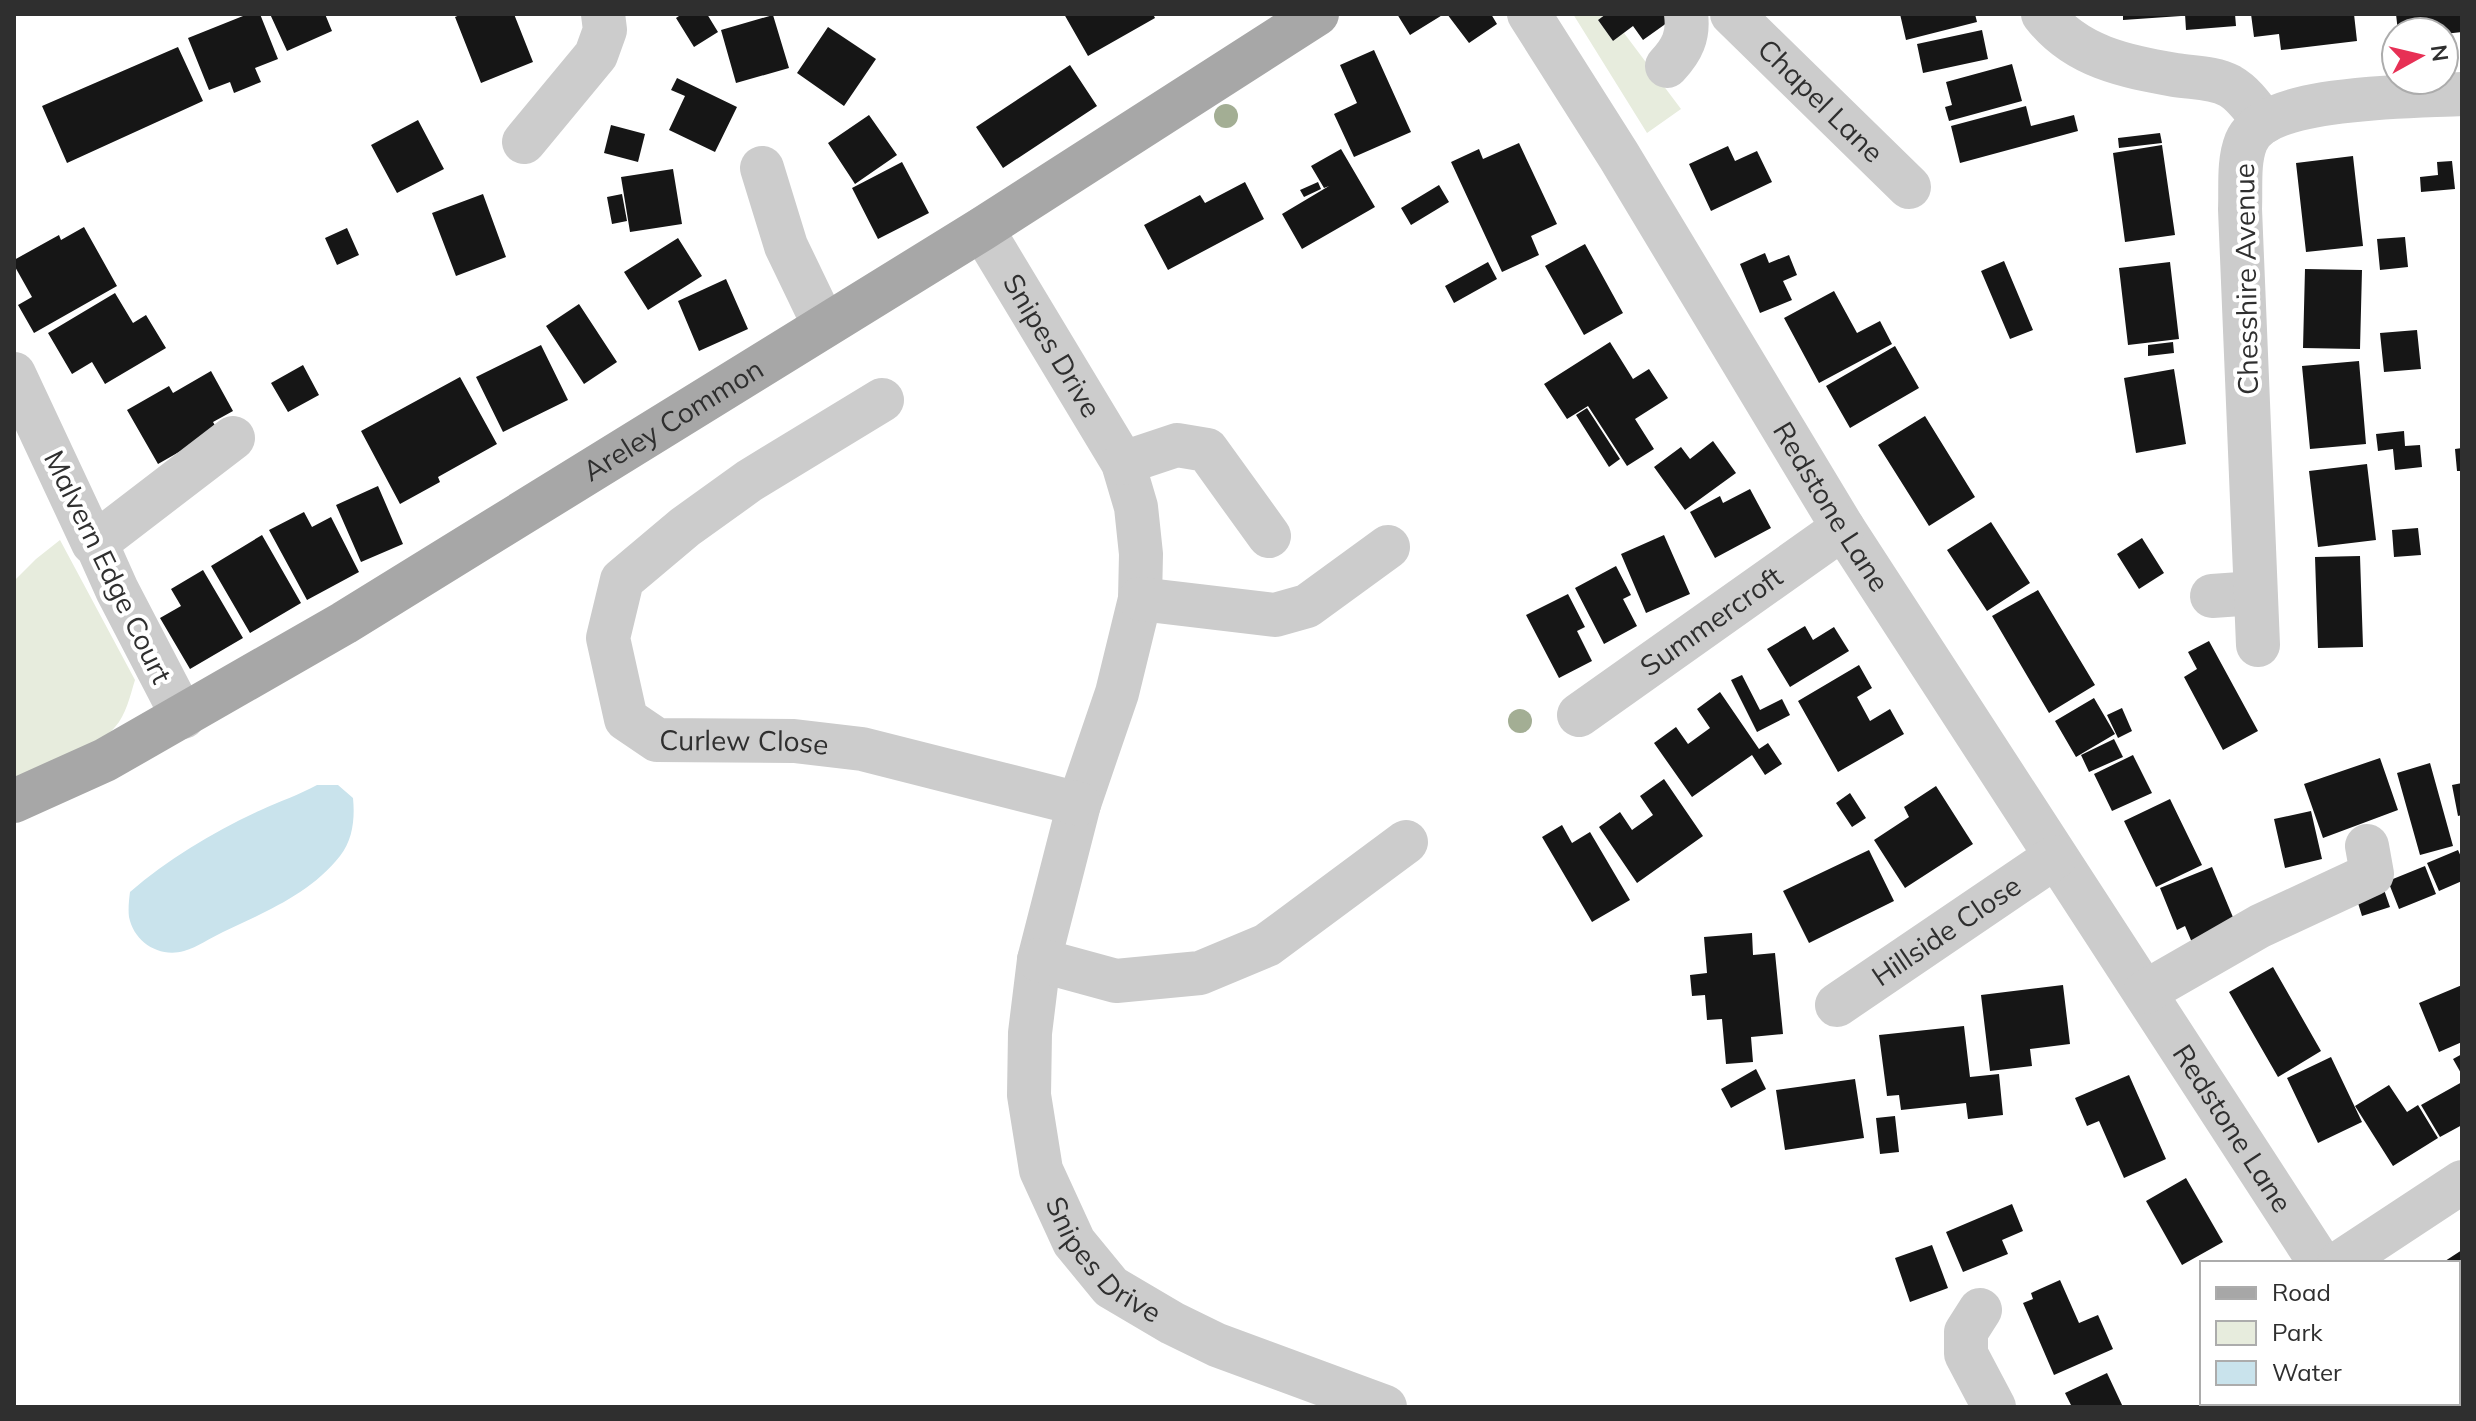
<svg xmlns="http://www.w3.org/2000/svg" width="2476" height="1421" viewBox="0 0 2476 1421" font-family="Mulish,sans-serif">
	<style>
		.green { fill: #e7ecdd }
		.water { fill: #c9e3ec }
		.building { fill: #161616 }
		.lines { fill: none; stroke-linecap: round; stroke-linejoin: round }
		.minor { stroke: #ccc; stroke-width: 44 }
		.major { stroke: #a7a7a7; stroke-width: 44 }
		.tree { fill: #a3ae94 }
		.labels { text-anchor: middle; stroke-width: 8; stroke-linejoin: round; paint-order: stroke }
		.street-label { font-size: 28px; fill: #2f2f2f; stroke: #fff }
	</style>
	<rect width="100%" height="100%" fill="#fff"/>
	<!-- green -->
	<path class="green" d="M1573 14H1605L1598 20 1613 41 1624 33 1681 109 1647 133Z
		M60 540 135 680C130 696 126 715 115 727 98 748 40 768 14 780V581L36 559Z"/>
	<!-- water -->
	<path class="water" d="M317 785H338L353 798C355 818 353 840 340 856 310 894 265 912 223 932 210 938 198 947 184 951 159 958 134 942 129 917 128 909 129 900 130 892 168 859 215 831 261 810 280 801 299 795 317 785Z"/>
	<!-- building -->
	<path class="building" d="M248 14H260L278 59 255 68 261 82 234 93 230 82 209 90 188 38Z
		M270 14H325L332 31 287 51Z
		M462 14H514L533 62 481 83 455 17Z
		M682 14H707L718 32 694 47 676 18Z
		M1064 14H1153L1155 18 1088 56Z
		M1397 14H1444L1410 35Z
		M1447 14H1491L1497 24 1469 43Z
		M1606 14H1666L1671 20 1643 40 1633 26 1613 41 1598 20Z
		M1900 14H1975L1977 22 1906 40Z
		M2123 14H2181V16L2123 20Z
		M2185 14H2235L2236 26 2186 30Z
		M2251 14H2354L2357 41 2281 50 2279 34 2254 37Z
		M2396 14H2462V32L2444 34V32H2398Z
		M773 15 789 68 736 83 721 30Z
		M828 27 876 59 844 106 797 73Z
		M1982 30 1988 59 1923 73 1917 44Z
		M178 47 203 101 67 163 42 106Z
		M1374 50 1411 132 1354 157 1334 114 1357 103 1340 65Z
		M2012 64 2022 101 1949 121 1945 107 1952 105 1946 82Z
		M1070 65 1097 106 1003 168 976 127Z
		M677 78 737 107 715 152 669 130 685 96 671 90Z
		M2026 106 2031 126 2074 115 2078 131 1960 163 1951 126Z
		M869 115 897 155 855 184 828 143Z
		M418 120 444 169 397 193 371 145Z
		M611 125 645 134 638 162 604 153Z
		M2160 133 2162 143 2119 148 2118 138Z
		M1519 143 1557 224 1531 236 1539 255 1502 272 1451 162 1479 149 1483 159Z
		M2162 145 2175 235 2125 242 2113 153Z
		M1728 146 1735 161 1757 151 1772 182 1711 211 1689 164Z
		M1341 149 1375 207 1302 249 1282 214 1329 186 1324 188 1311 166Z
		M2353 156 2363 246 2306 252 2296 163Z
		M2452 161 2455 189 2421 192 2420 177 2438 175 2437 162Z
		M902 162 929 213 878 239 852 188Z
		M673 169 682 224 630 232 621 177Z
		M1245 182 1264 219 1168 270 1144 225 1200 195 1205 203Z
		M1318 182 1321 189 1304 197 1300 190Z
		M1439 185 1449 202 1411 225 1401 208Z
		M483 194 506 257 456 276 432 213Z
		M622 194 627 221 612 224 607 197Z
		M84 227 117 286 34 333 18 305 32 297 14 265V260L59 235 61 240Z
		M347 228 359 255 337 265 325 238Z
		M2405 237 2408 267 2380 270 2377 239Z
		M678 238 702 276 648 310 624 272Z
		M1585 244 1623 313 1584 335 1545 266Z
		M1765 253 1769 263 1789 255 1797 275 1783 281 1792 300 1760 313 1740 264Z
		M2004 261 2033 330 2010 339 1981 271Z
		M1488 262 1497 279 1454 303 1445 286Z
		M2170 262 2179 339 2128 345 2119 268Z
		M2305 269 2362 270 2360 349 2303 348Z
		M726 279 748 329 699 351 678 301Z
		M1834 291 1857 333 1880 321 1892 344 1819 383 1784 318Z
		M115 293 133 323 146 315 166 348 105 384 92 362 72 374 48 333Z
		M579 304 617 362 584 384 546 326Z
		M2417 330 2421 369 2384 372 2380 333Z
		M1610 342 1633 379 1649 369 1668 398 1635 419 1654 449 1627 466 1588 406 1567 419 1544 384Z
		M2173 342 2174 353 2148 356V345Z
		M541 345 568 400 503 432 476 377Z
		M1895 346 1919 388 1850 428 1826 386Z
		M2359 361 2366 444 2310 449 2302 366Z
		M303 365 319 395 288 412 271 383Z
		M2174 369 2186 444 2136 453 2124 378Z
		M211 371 233 411 213 422 221 436 179 452 158 464 127 410 169 386 173 393Z
		M460 377 497 444 438 477 440 482 400 504 361 431Z
		M1587 408 1620 459 1609 467 1576 415Z
		M1925 416 1975 497 1929 526 1878 445Z
		M2404 431 2405 446 2420 445 2422 467 2395 470 2393 449 2378 451 2376 434Z
		M1713 441 1736 473 1685 510 1654 467 1681 447 1690 459Z
		M2462 448V471H2457L2455 449Z
		M2367 464 2376 540 2318 547 2309 471Z
		M378 486 403 544 361 562 336 505Z
		M1750 489 1771 528 1715 558 1690 512 1720 496 1723 503Z
		M304 512 312 527 331 517 359 572 307 600 269 530Z
		M1991 522 2030 583 1987 611 1947 550Z
		M2418 528 2421 555 2394 557 2392 530Z
		M262 535 301 603 250 633 211 566Z
		M1664 535 1690 594 1646 613 1621 554Z
		M2142 538 2164 573 2139 589 2117 554Z
		M2360 556 2363 647 2318 648 2315 557Z
		M1616 566 1631 595 1623 599 1637 626 1604 644 1575 588Z
		M203 570 243 638 190 669 160 618 181 606 171 589Z
		M2038 590 2095 685 2049 713 1992 616Z
		M1568 594 1585 627 1577 631 1592 661 1559 678 1526 615Z
		M1805 626 1813 640 1834 627 1849 651 1790 687 1767 649Z
		M2209 641 2258 731 2223 750 2184 677 2197 669 2188 652Z
		M1859 665 1872 688 1857 697 1870 721 1890 709 1904 734 1838 772 1798 701Z
		M1742 675 1760 710 1782 699 1790 715 1757 732 1731 680Z
		M1720 692 1759 749 1768 743 1782 764 1765 775 1752 755 1692 797 1654 743 1676 727 1688 744 1710 728 1697 709Z
		M2094 698 2115 734 2076 757 2055 721Z
		M2122 708 2132 731 2118 738 2107 715Z
		M2114 739 2123 757 2089 772 2081 755Z
		M2133 755 2152 793 2112 811 2094 774Z
		M2380 758 2398 810 2323 838 2304 784Z
		M2430 763 2453 846 2420 855 2397 773Z
		M1664 779 1703 836 1637 883 1599 827 1620 812 1632 830 1653 815 1640 796Z
		M2462 783V815L2458 816 2452 785Z
		M1936 786 1973 844 1905 888 1874 840 1909 817 1904 807Z
		M1850 793 1866 818 1852 827 1836 803Z
		M2170 799 2202 865 2156 887 2124 821Z
		M2311 811 2322 859 2285 868 2274 819Z
		M1562 825 1572 843 1590 832 1630 900 1592 922 1542 837Z
		M1869 850 1894 901 1809 943 1783 891Z
		M2458 850 2462 859V881L2439 891 2427 863Z
		M2425 866 2436 894 2399 909 2388 881Z
		M2212 867 2240 934 2196 952 2185 926 2177 930 2160 888Z
		M2381 881 2390 907 2362 916 2354 890Z
		M1752 933 1753 955 1775 953 1783 1034 1751 1037 1753 1062 1726 1064 1722 1019 1707 1020 1705 995 1692 996 1690 975 1707 973 1704 937Z
		M2273 967 2321 1051 2278 1077 2229 992Z
		M2063 985 2070 1044 2030 1049 2032 1066 1990 1071 1981 995Z
		M2462 985V1042L2439 1052 2419 1003Z
		M1964 1026 1970 1077 1999 1074 2003 1115 1968 1119 1966 1103 1901 1110 1899 1095 1887 1096 1879 1035Z
		M2462 1054V1075L2453 1059Z
		M2331 1057 2362 1122 2318 1143 2287 1078Z
		M1756 1069 1766 1089 1731 1108 1721 1089Z
		M2129 1075 2166 1159 2124 1178 2099 1121 2087 1126 2075 1098Z
		M1855 1079 1864 1138 1785 1150 1776 1090Z
		M2462 1082V1125L2440 1137 2421 1105Z
		M2389 1085 2407 1112 2418 1105 2438 1138 2393 1166 2355 1106Z
		M1895 1116 1899 1152 1880 1154 1876 1118Z
		M2186 1178 2223 1242 2182 1265 2146 1201Z
		M2012 1204 2023 1231 2002 1240 2008 1254 1963 1272 1946 1232Z
		M1932 1245 1948 1288 1910 1302 1895 1258Z
		M2462 1250V1350L2458 1343V1263H2442Z
		M2060 1280 2079 1323 2098 1315 2113 1349 2054 1375 2023 1303 2033 1299 2031 1293Z
		M2107 1373 2123 1407H2072L2065 1393Z
		M2270 1403H2319L2321 1407H2272Z"/>
	<g class="lines">
		<!-- minor -->
		<g class="minor">
			<path id="s1" d="M1529 14 1619 156 1843 528 2320 1263"/>
			<path id="s2" d="M1732 14 1909 187"/>
			<path d="M2043 14C2076 57 2125 66 2175 75 2194 78 2213 77 2230 86 2244 94 2254 109 2264 122"/>
			<path d="M1667 66C1682 50 1689 36 1686 14"/>
			<path d="M524 142 596 55 605 30 603 14"/>
			<path d="M762 168 786 246 824 325"/>
			<path id="s3" d="M982 229 1123 463 1136 507 1141 554 1140 599 1117 693 1079 804 1039 960 1030 1033 1029 1095 1041 1170 1074 1242 1111 1287 1172 1323 1217 1345 1385 1407"/>
			<path d="M14 374 93 543H96L117 590 183 717"/>
			<path id="s4" d="M882 400 749 481 685 527 622 580 608 638 626 719 657 740 794 741 862 749 1079 804"/>
			<path d="M1123 463 1177 445 1207 450 1269 536"/>
			<path d="M96 543 233 438"/>
			<path d="M2212 596 2255 593"/>
			<path d="M1140 599 1275 615 1307 606 1388 547"/>
			<path d="M2258 645 2240 209C2241 188 2238 162 2246 142 2266 94 2416 97 2462 94"/>
			<path id="s5" d="M1579 715 1843 528"/>
			<path d="M1039 960 1116 981 1200 973 1267 945 1406 842"/>
			<path d="M2145 992 2260 926 2372 874 2367 846"/>
			<path id="s6" d="M1837 1005 2055 857"/>
			<path d="M2339 1263 2462 1182"/>
			<path d="M1980 1310 1966 1332V1354L1994 1407"/>
			<path d="M2409 1403 2411 1407"/>
		</g>
		<!-- major -->
		<path class="major" id="s7" d="M14 801 105 760 344 623 982 229 1317 14"/>
	</g>
	<!-- trees -->
	<g class="tree">
		<circle cx="1226" cy="116" r="12"/>
		<circle cx="1520" cy="721" r="12"/>
	</g>
	<g class="labels">
		<!-- street labels -->
		<g class="street-label">
			<text dy="10" stroke="none"><textPath href="#s2" startOffset="124">Chapel Lane</textPath></text>
			<text transform="translate(2246 279) rotate(-91)" y="10">Chesshire Avenue</text>
			<text dy="10" stroke="none"><textPath href="#s3" startOffset="136">Snipes Drive</textPath></text>
			<text dy="10" stroke="none"><textPath href="#s7" startOffset="762">Areley Common</textPath></text>
			<text dy="10" stroke="none"><textPath href="#s1" startOffset="578">Redstone Lane</textPath></text>
			<text transform="translate(108 567) rotate(64)" y="10">Malvern Edge Court</text>
			<text dy="10" stroke="none"><textPath href="#s5" startOffset="162">Summercroft</textPath></text>
			<text dy="10" stroke="none"><textPath href="#s4" startOffset="584">Curlew Close</textPath></text>
			<text dy="10" stroke="none"><textPath href="#s6" startOffset="132">Hillside Close</textPath></text>
			<text dy="10" stroke="none"><textPath href="#s1" startOffset="1318">Redstone Lane</textPath></text>
			<text dy="10" stroke="none"><textPath href="#s3" startOffset="1110">Snipes Drive</textPath></text>
		</g>
	</g>
	<!-- border -->
	<rect width="2476" height="1421" fill="none" stroke="#2f2f2f" stroke-width="32"/>
	<!-- legend -->
	<rect x="2200" y="1261" width="260" height="144" fill="#ffffff" stroke="#acacac" stroke-width="2"/>
	<rect x="2216" y="1287" width="40" height="12" fill="#a7a7a7" stroke="#acacac" stroke-width="2"/>
	<text x="2272" y="1301" font-size="24" fill="#2f2f2f">Road</text>
	<rect x="2216" y="1321" width="40" height="24" fill="#e7ecdd" stroke="#acacac" stroke-width="2"/>
	<text x="2272" y="1341" font-size="24" fill="#2f2f2f">Park</text>
	<rect x="2216" y="1361" width="40" height="24" fill="#c9e3ec" stroke="#acacac" stroke-width="2"/>
	<text x="2272" y="1381" font-size="24" fill="#2f2f2f">Water</text>
	<!-- north arrow -->
	<g transform="translate(2420 56) rotate(82)"><circle r="38" fill="#ffffff" stroke="#acacac" stroke-width="2"/>
	<path d="M0-6L14 30L0 20L-14 30Z" fill="#e73055"/>
	<text y="-12" font-size="22" font-weight="bold" text-anchor="middle" fill="#2f2f2f">N</text>
	</g>
</svg>
